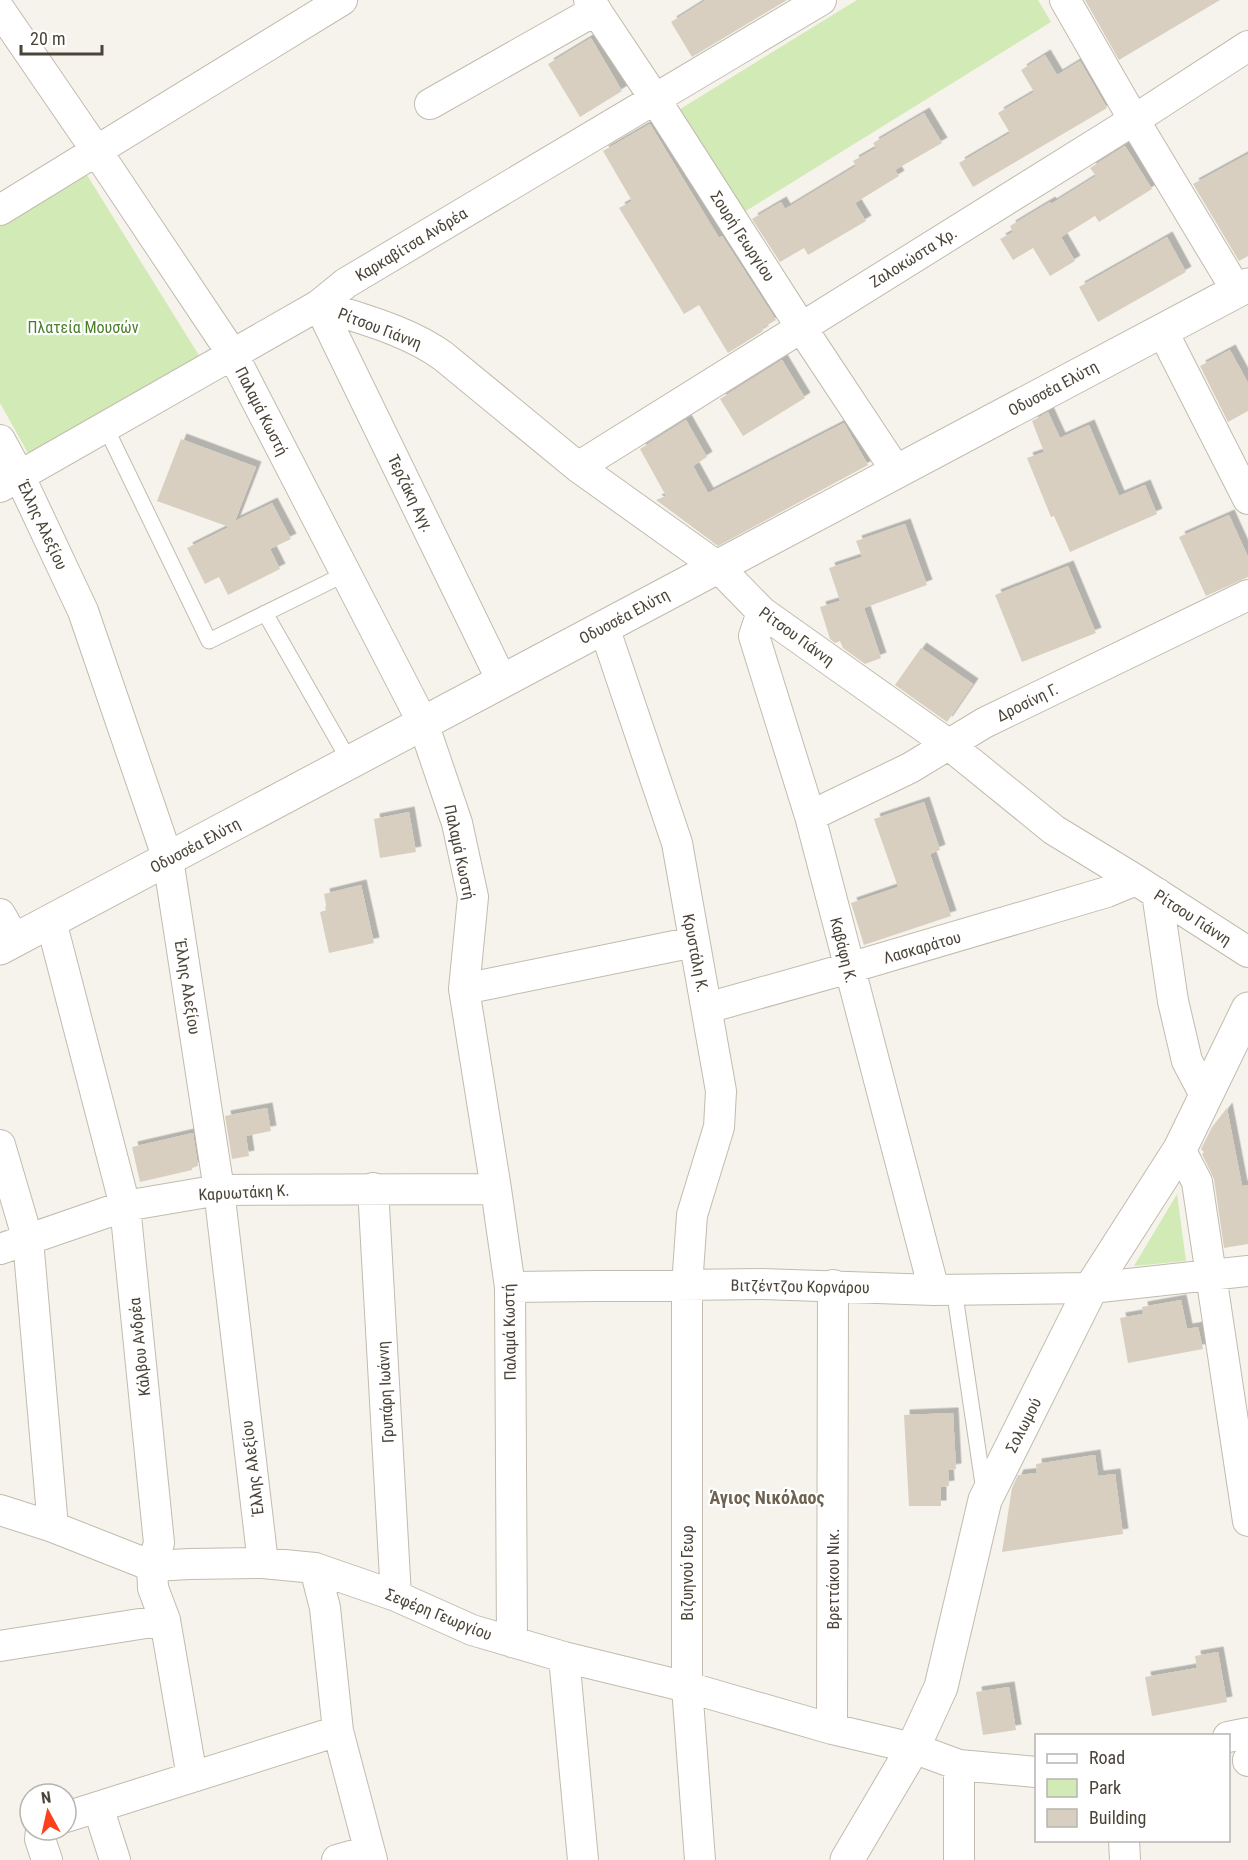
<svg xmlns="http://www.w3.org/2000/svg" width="1248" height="1860" viewBox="0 0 1248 1860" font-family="'Roboto Condensed',sans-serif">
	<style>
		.green { fill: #d2eab5 }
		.building { fill: #d8cfc1; filter: url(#shadow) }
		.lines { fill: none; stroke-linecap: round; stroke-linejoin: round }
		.service-casing { stroke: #c2bbae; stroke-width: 17 }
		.minor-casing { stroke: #c2bbae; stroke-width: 32 }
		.tertiary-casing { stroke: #c2bbae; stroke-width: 35 }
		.service { stroke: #fff; stroke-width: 15 }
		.minor { stroke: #fff; stroke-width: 30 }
		.tertiary { stroke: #fff; stroke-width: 33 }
		.labels { text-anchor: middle; stroke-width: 4.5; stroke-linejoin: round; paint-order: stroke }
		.street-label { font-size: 16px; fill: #4b4439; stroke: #fff }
		.park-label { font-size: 16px; fill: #4a7f2a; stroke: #fff }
		.neighbourhood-label { font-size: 18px; font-weight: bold; fill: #6e6250; stroke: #fff }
	</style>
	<defs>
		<filter id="shadow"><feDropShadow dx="5.5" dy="-5.5" stdDeviation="0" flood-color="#0004"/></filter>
	</defs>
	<rect width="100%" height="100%" fill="#f6f3ec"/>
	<!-- green -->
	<path class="green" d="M857 0H1038L1051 22 741 214 677 111Z
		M87 175 200 357 29 455 0 403V225Z
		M1177 1194 1186 1261 1134 1266Z"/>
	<!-- building -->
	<path class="building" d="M706 0H787L692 57 671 22Z
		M1085 0H1220L1119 60Z
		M591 38 622 91 580 117 548 64Z
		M1045 55 1057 75 1080 61 1107 108 973 187 959 163 1010 133 998 113 1034 92 1021 70Z
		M924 113 942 143 895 170 899 176 855 203 866 221 808 255 804 248 780 262 752 219 781 202 785 209 856 166 853 161 876 148 873 143Z
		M650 124 719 238 722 236 776 320 762 328 763 331 728 353 699 305 684 314 619 208 632 201 603 151Z
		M1125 146 1152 189 1099 222 1095 216 1061 237 1075 261 1050 276 1033 248 1013 260 1000 239 1013 232 1010 226 1050 202 1051 204 1096 176 1090 168Z
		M1248 154V256L1239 261 1193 184Z
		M1167 237 1186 272 1098 322 1079 287Z
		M1230 350 1248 383V411L1228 422 1200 366Z
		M782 360 805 398 743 436 720 399Z
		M1048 412 1060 438 1089 425 1119 496 1145 485 1157 514 1070 552 1054 516 1051 517 1027 458 1044 452 1032 421Z
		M686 420 707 457 693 466 708 493 844 423 868 465 718 546 656 500 666 496 640 449Z
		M181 439 256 467 235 521 272 503 291 539 270 549 280 569 228 595 219 577 205 584 187 548 229 527 157 501Z
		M1229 515 1248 557V577L1206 596 1179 537Z
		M905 524 927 585 864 608 881 658 865 664 843 648 840 641 835 643 830 639 820 607 840 601 829 568 862 557 856 541Z
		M1068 566 1096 633 1022 662 995 595Z
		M921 648 973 684 947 722 895 685Z
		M924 802 940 850 930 854 951 916 864 945 851 903 898 887 874 819Z
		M409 812 416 852 380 858 374 819Z
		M361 885 374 943 329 953 320 912 327 910 324 894Z
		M267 1108 271 1131 246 1136 249 1156 232 1159 225 1116Z
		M1227 1108 1242 1186 1248 1185V1244L1224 1248 1214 1179 1202 1154 1204 1152 1201 1149 1212 1127Z
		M193 1133 198 1166 192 1168V1170L140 1182 132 1147Z
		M1181 1300 1187 1329 1198 1327 1203 1349 1128 1363 1120 1318 1143 1314 1142 1307Z
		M953 1413 956 1469 948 1470 949 1486 941 1487V1506H909L904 1415Z
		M1095 1455 1098 1476 1115 1474 1123 1534 1002 1552 1012 1488 1018 1475 1037 1473 1036 1464Z
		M1218 1652 1227 1702 1152 1716 1145 1677 1197 1668 1195 1656Z
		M1009 1687 1016 1730 983 1735 976 1692Z"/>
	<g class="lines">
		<defs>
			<path id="service" d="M105 426 209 641 345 574
				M265 613 350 762
				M954 1289 984 1491"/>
			<path id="minor" d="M589 0 655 99 801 327 897 472
				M1065 0 1134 120 1237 291
				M0 10 96 150 233 355 423 723 457 823 473 897 464 989 496 1189 510 1287 512 1642
				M430 104 596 10
				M0 210 342 0
				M319 305C361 319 407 330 443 356L578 467 718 567 762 612 948 744 1054 830 1136 880 1248 952
				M319 305 502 681
				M1162 330 1248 499
				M0 440 19 475 83 611 168 859 219 1190 263 1563
				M578 467 1134 120 1248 46
				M0 487 319 305 346 283 821 0
				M762 612 754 636 810 816 934 1290
				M604 627 677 843 721 1091 719 1127 692 1215 687 1286V1687L700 1860
				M810 816 910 768 984 723 1248 595
				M1157 893 1173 1001 1187 1061 1205 1095
				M0 914 15 940
				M51 921 125 1206 159 1543 152 1566 153 1588 165 1620 192 1777
				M464 989 694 942
				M707 1008 849 968 1107 892 1136 880
				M0 1145 28 1240 53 1527
				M1180 1149 1197 1182 1248 1521
				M373 1188 396 1596
				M0 1249 125 1206 219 1190 496 1189
				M510 1287 762 1284 934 1290 1091 1288 1248 1271
				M0 1510 53 1527 152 1566 190 1564 263 1563 315 1568 396 1596 472 1630 564 1657 687 1687 832 1729 913 1748 959 1765 1036 1772
				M315 1568 325 1608 338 1731 372 1860
				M0 1646 165 1620
				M564 1657 583 1860
				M832 1729 833 1285
				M1228 1737 1248 1733
				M1248 1760V1761
				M98 1807 115 1860
				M66 1817 338 1731
				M41 1830 40 1839 47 1860
				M1124 1840 1125 1860
				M337 1860 369 1851
				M959 1860V1765"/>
			<path id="tertiary" d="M0 948 1248 285
				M847 1860 913 1748 941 1687 985 1500 1091 1288 1180 1149 1248 1009"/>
		</defs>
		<!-- service casing -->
		<use href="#service" class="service-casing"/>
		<!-- minor casing -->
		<use href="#minor" class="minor-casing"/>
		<!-- tertiary casing -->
		<use href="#tertiary" class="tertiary-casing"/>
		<!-- service -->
		<use href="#service" class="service"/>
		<!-- minor -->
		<use href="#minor" class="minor"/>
		<!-- tertiary -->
		<use href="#tertiary" class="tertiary"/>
	</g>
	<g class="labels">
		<!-- street labels -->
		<g class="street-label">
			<text transform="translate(743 236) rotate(57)" y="6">Σουρή Γεωργίου</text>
			<text transform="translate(411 244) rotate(-31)" y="6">Καρκαβίτσα Ανδρέα</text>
			<text transform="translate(913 257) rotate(-32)" y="6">Ζαλοκώστα Χρ.</text>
			<text transform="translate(380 328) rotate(21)" y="6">Ρίτσου Γιάννη</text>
			<text transform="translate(1053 388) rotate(-28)" y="6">Οδυσσέα Ελύτη</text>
			<text transform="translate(262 411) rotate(63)" y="6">Παλαμά Κωστή</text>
			<text transform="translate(411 493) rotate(64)" y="6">Τερζάκη Αγγ.</text>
			<text transform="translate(43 525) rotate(65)" y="6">Έλλης Αλεξίου</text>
			<text transform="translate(624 616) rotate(-28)" y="6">Οδυσσέα Ελύτη</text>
			<text transform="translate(797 636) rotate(36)" y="6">Ρίτσου Γιάννη</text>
			<text transform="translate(1027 702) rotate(-26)" y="6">Δροσίνη Γ.</text>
			<text transform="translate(195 845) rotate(-28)" y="6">Οδυσσέα Ελύτη</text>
			<text transform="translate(460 852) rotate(78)" y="6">Παλαμά Κωστή</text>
			<text transform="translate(1193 917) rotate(33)" y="6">Ρίτσου Γιάννη</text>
			<text transform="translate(922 947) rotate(-16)" y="6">Λασκαράτου</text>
			<text transform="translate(844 950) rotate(76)" y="6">Καβάφη Κ.</text>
			<text transform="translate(696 953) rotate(79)" y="6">Κρυστάλη Κ.</text>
			<text transform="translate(188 987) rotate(81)" y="6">Έλλης Αλεξίου</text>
			<text transform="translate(244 1192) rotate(-3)" y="6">Καρυωτάκη Κ.</text>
			<text transform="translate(800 1286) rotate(1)" y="6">Βιτζέντζου Κορνάρου</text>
			<text transform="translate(509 1332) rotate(-91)" y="6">Παλαμά Κωστή</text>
			<text transform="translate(139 1347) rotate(-96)" y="6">Κάλβου Ανδρέα</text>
			<text transform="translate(385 1392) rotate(-93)" y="6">Γρυπάρη Ιωάννη</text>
			<text transform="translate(1023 1425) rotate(-63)" y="6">Σολωμού</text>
			<text transform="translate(252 1468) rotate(-97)" y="6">Έλλης Αλεξίου</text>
			<text transform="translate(687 1573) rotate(-90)" y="6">Βιζυηνού Γεωρ</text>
			<text transform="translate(833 1579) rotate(-90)" y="6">Βρεττάκου Νικ.</text>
			<text transform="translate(439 1614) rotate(22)" y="6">Σεφέρη Γεωργίου</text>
		</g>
		<!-- park labels -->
		<g class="park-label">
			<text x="83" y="333">Πλατεία Μουσών</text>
		</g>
		<!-- neighbourhood labels -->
		<g class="neighbourhood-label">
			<text x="767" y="1504">Άγιος Νικόλαος</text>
		</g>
	</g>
	<!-- legend -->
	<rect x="1035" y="1734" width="195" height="108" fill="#ffffff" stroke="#b7b4b0" stroke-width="1.5"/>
	<rect x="1047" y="1754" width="30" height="9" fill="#ffffff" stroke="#b7b4b0" stroke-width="1.5"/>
	<text x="1089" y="1764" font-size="18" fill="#4b4439">Road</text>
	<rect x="1047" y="1779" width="30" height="18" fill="#d2eab5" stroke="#b7b4b0" stroke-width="1.5"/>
	<text x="1089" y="1794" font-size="18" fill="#4b4439">Park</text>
	<rect x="1047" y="1809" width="30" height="18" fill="#d8cfc1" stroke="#b7b4b0" stroke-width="1.5"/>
	<text x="1089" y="1824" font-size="18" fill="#4b4439">Building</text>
	<!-- north arrow -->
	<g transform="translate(48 1812) rotate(352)"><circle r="28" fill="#ffffff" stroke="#b7b4b0" stroke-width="1.5"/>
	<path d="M0-4.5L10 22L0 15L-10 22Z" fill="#fc3f1d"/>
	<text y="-9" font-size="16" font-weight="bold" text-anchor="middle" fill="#4b4439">N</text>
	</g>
	<!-- scale -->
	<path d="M21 45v9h81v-9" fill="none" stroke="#4b4439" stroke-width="3"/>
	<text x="30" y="45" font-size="18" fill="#4b4439" stroke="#ffffff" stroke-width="4.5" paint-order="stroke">20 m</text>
</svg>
